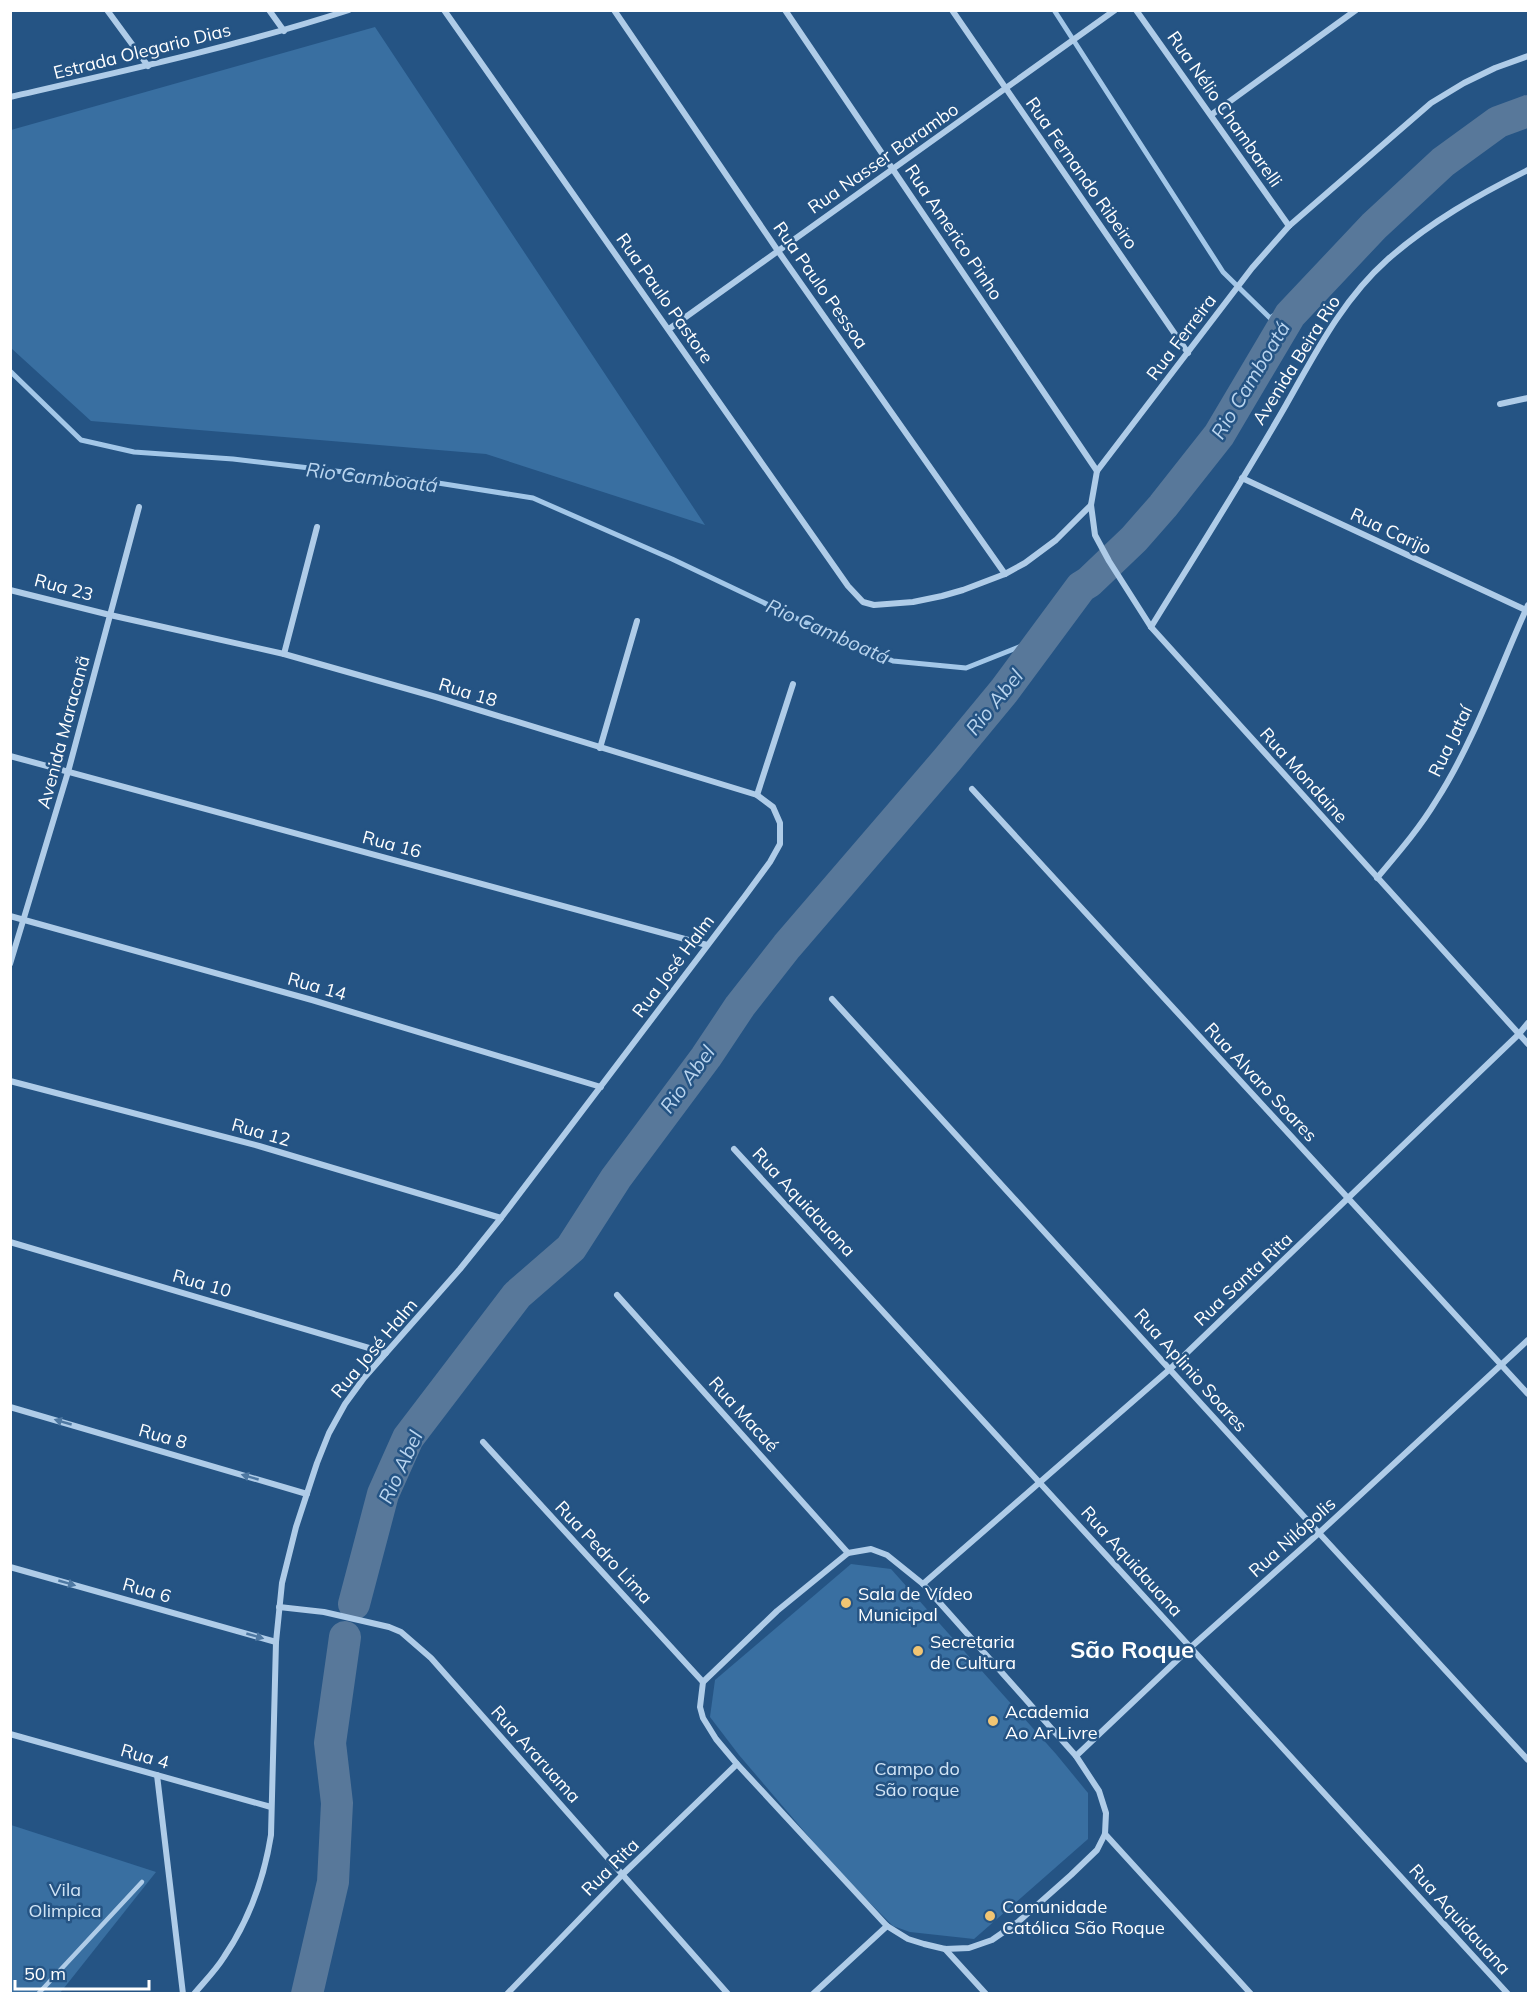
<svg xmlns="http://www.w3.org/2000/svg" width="1539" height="2004" font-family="Mulish,sans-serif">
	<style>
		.green { fill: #396fa1 }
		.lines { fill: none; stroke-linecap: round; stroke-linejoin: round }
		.stream { stroke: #a3c7e8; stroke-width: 5 }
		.river { stroke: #58789a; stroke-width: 32 }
		.service { stroke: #afcce8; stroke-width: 4.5 }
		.minor { stroke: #afcce8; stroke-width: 6 }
		.oneway { fill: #4e78a2 }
		.poi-dot { fill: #f1c573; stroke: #255484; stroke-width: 2 }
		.labels { text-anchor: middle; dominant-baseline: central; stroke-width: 5; stroke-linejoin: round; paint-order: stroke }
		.street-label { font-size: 18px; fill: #fff; stroke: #255484 }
		.poi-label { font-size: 18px; fill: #fff; stroke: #255484; text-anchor: start }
		.park-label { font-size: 18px; fill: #d2e5f6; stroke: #255484 }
		.water-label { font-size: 20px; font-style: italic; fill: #bad5ef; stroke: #255484 }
		.district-label { font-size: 24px; font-weight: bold; fill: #fff; stroke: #255484 }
	</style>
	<rect width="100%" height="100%" fill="#255484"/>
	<g class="green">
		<path d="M375,27L705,525L486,454L91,421L11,348V130Z"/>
		<path d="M851,1564L891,1569L1056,1754L1088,1793V1839L974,1939L910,1932L893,1926L838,1871L739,1755L710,1717L715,1680Z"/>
		<path d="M11,1825L156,1872L60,1993L11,1994Z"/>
	</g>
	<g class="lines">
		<g class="stream">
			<path d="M1054,10L1223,272L1270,318L1316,287"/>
			<path d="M10,371L81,440L134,452L233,459L438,483L533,498L672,559L819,629L893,661L966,668L1024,645L1081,587"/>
		</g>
		<g class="river">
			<path d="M354,1604L383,1494L408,1438L517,1295L571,1248L616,1178L706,1057L740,1006L787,946L947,760L1004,691L1081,587L1089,582L1134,539L1163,506L1219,435L1290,315L1374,226L1443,162L1498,122L1528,111"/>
			<path d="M307,1994L333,1882L337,1803L330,1743L345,1637"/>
		</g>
		<path class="service" d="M38,1994L142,1882"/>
		<g class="minor">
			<path d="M107,10L148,66"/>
			<path d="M269,10L284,31"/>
			<path d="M444,10L848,586L863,602L874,605L913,602L942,596L963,590L1005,574L1025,563L1056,540L1091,505L1097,471L1252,268L1289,226L1431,103L1464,83L1495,68L1528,56"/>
			<path d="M614,10L778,251L1005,574"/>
			<path d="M785,10L1097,471"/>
			<path d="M952,10L1188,353"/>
			<path d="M1136,10L1289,226"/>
			<path d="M10,97C124,71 238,46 349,10"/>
			<path d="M1211,115L1356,10"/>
			<path d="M669,329L1115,10"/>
			<path d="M1500,404L1528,398"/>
			<path d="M1242,478L1528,611"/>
			<path d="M1091,505L1095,535L1109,561L1151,627L1528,1044"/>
			<path d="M10,590L110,615L284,654L436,697L757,795L773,807L780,823V844L770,862L745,896L501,1218L460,1269L364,1378L345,1404L329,1433L317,1463L296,1527L282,1583L276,1642L271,1835C264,1879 249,1920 224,1957C216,1970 204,1982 194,1994"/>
			<path d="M1151,627C1196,554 1243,480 1286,405C1315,354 1342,300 1387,260C1430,222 1478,195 1528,170"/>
			<path d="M284,654L317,527"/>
			<path d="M600,748L637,621"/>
			<path d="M10,756L707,945"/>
			<path d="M972,789L1528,1394"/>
			<path d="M757,795L793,684"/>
			<path d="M1377,878C1398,853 1419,829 1436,801C1474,742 1499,669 1528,605"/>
			<path d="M10,916L312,1000L601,1087"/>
			<path d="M10,964L68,772L139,507"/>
			<path d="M832,999L1319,1533L1528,1760"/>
			<path d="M10,1081L259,1146L501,1218"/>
			<path d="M734,1149L1508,1994"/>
			<path d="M10,1242L386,1353"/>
			<path d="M617,1295L848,1553"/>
			<path d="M10,1407L307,1494"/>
			<path d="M483,1442L703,1682"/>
			<path d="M871,1549L887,1555L923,1584L1076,1756L1099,1791L1106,1813L1105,1834L1097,1850L1071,1875L1018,1922L992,1940L969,1948L945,1949L924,1944L908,1939L887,1926L737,1764L716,1739L703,1718L700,1707L703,1682L777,1611L848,1553Z"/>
			<path d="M10,1567L276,1642"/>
			<path d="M923,1584L1170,1369L1519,1034L1528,1023"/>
			<path d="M279,1607L324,1612L389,1627L401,1632L431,1658L728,1994"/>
			<path d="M10,1734L271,1807"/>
			<path d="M1076,1756L1191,1647L1319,1533L1528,1340"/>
			<path d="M157,1775L183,1994"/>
			<path d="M1105,1834L1251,1994"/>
			<path d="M945,1949L986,1994"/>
			<path d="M507,1994L623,1874L737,1764"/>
			<path d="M813,1994L887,1926"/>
		</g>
	</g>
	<defs><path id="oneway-solid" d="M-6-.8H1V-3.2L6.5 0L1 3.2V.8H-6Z" transform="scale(1.5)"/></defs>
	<g class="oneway">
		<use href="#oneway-solid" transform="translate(63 1422) rotate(-164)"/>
		<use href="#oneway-solid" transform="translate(250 1477) rotate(-164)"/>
		<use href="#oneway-solid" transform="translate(67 1583) rotate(16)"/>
		<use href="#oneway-solid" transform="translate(255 1636) rotate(16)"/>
	</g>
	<g class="poi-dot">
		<circle cx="846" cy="1603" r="6"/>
		<circle cx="918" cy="1651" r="6"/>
		<circle cx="993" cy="1721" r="6"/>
		<circle cx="990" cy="1916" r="6"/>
	</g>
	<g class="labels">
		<g class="street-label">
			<text transform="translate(142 51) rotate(-14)">Estrada Olegario Dias</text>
			<text transform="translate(1225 109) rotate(55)">Rua Nélio Chambarelli</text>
			<text transform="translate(883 158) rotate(-35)">Rua Nasser Barambo</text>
			<text transform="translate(1082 173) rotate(55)">Rua Fernando Ribeiro</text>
			<text transform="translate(954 232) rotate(56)">Rua Americo Pinho</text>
			<text transform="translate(821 285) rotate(55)">Rua Paulo Pessoa</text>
			<text transform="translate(665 298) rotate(55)">Rua Paulo Pastore</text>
			<text transform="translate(1181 337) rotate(-53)">Rua Ferreira</text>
			<text transform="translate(1296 360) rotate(-58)">Avenida Beira Rio</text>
			<text transform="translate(1391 531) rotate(25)">Rua Carijo</text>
			<text transform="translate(64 587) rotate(15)">Rua 23</text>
			<text transform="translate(468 692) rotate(17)">Rua 18</text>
			<text transform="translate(63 732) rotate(-75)">Avenida Maracanã</text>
			<text transform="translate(1450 741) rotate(-64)">Rua Jataí</text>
			<text transform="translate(1304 775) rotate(48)">Rua Mondaine</text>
			<text transform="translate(392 844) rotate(15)">Rua 16</text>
			<text transform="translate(673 966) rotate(-53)">Rua José Halm</text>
			<text transform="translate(317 986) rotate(16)">Rua 14</text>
			<text transform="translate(1261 1082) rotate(47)">Rua Alvaro Soares</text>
			<text transform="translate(261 1132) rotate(16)">Rua 12</text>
			<text transform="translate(804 1202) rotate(47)">Rua Aquidauana</text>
			<text transform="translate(1243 1279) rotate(-43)">Rua Santa Rita</text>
			<text transform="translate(202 1283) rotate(16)">Rua 10</text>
			<text transform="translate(374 1348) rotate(-50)">Rua José Halm</text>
			<text transform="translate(1191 1370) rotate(48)">Rua Aplinio Soares</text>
			<text transform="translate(744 1414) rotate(48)">Rua Macaé</text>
			<text transform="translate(163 1436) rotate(16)">Rua 8</text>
			<text transform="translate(1292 1537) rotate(-42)">Rua Nilópolis</text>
			<text transform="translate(604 1552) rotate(47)">Rua Pedro Lima</text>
			<text transform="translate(1132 1561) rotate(48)">Rua Aquidauana</text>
			<text transform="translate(147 1590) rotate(16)">Rua 6</text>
			<text transform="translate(536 1754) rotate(48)">Rua Araruama</text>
			<text transform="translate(145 1756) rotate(16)">Rua 4</text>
			<text transform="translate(610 1867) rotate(-45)">Rua Rita</text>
			<text transform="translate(1460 1919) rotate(48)">Rua Aquidauana</text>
		</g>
		<g class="poi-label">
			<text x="858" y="1593">Sala de Vídeo<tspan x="858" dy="21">Municipal</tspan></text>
			<text x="930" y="1641">Secretaria<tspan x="930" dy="21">de Cultura</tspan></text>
			<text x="1005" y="1711">Academia<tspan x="1005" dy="21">Ao Ar Livre</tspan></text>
			<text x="1002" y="1906">Comunidade<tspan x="1002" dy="21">Católica São Roque</tspan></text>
		</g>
		<g class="park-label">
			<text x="917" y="1768">Campo do<tspan x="917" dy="21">São roque</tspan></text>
			<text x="65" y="1889">Vila<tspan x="65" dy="21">Olimpica</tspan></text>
		</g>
		<g class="water-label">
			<text transform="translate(1250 380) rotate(-59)">Rio Camboatá</text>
			<text transform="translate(372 477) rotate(7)">Rio Camboatá</text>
			<text transform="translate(828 631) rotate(24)">Rio Camboatá</text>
			<text transform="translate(994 702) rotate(-51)">Rio Abel</text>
			<text transform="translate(687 1079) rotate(-54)">Rio Abel</text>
			<text transform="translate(400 1467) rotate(-65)">Rio Abel</text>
		</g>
		<g class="district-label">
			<text x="1132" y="1649">São Roque</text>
		</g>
	</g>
	<rect width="1539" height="2004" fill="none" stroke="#ffffff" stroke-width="24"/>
	<path d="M15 1980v9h134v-9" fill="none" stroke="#ffffff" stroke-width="3"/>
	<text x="24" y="1980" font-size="18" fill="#ffffff" stroke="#255484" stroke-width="4.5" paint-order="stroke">50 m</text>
</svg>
